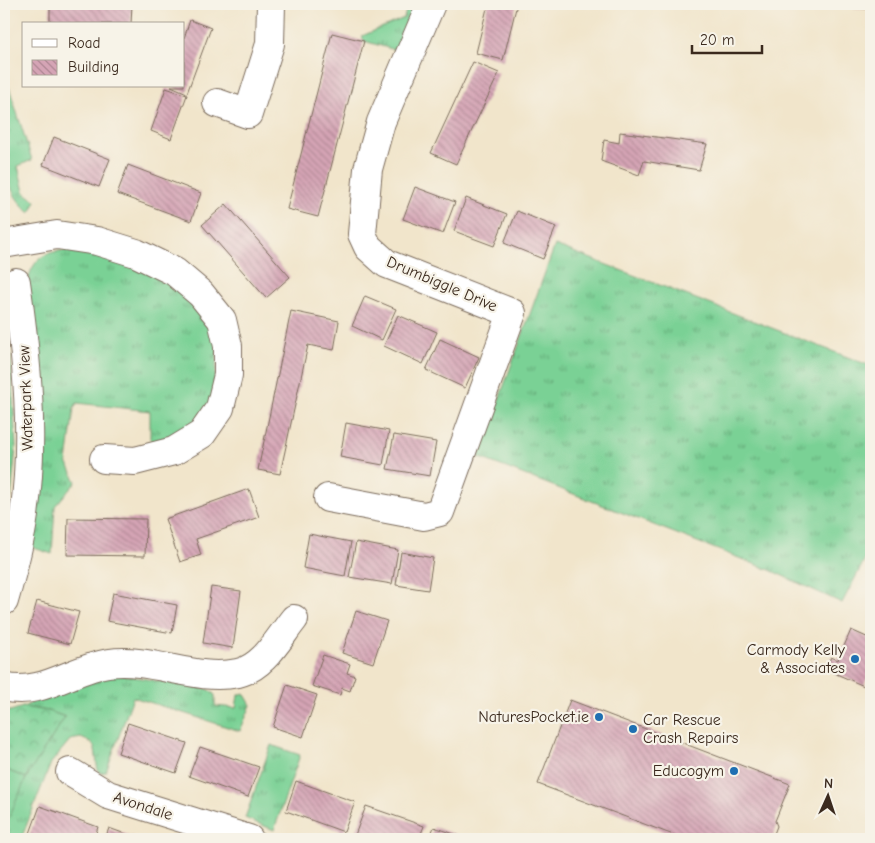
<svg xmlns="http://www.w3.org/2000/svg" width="875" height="843" font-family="'Comic Neue',sans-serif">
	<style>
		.grass { fill: url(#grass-tufts); stroke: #5a7e5a }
		.park { fill: url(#park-crowns); stroke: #5a7e5a }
		.pitch { fill: #7ad195; stroke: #5a7e5a }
		.building { fill: url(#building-back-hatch) }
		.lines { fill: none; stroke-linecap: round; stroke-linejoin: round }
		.street-casing { stroke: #7b6b5b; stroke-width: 30 }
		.street { stroke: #fff; stroke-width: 28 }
		.poi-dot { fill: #1f6fb2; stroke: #f7f3e8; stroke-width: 2 }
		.labels { text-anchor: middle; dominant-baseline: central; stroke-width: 4.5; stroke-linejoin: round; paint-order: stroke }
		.street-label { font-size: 16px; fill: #3b2a1e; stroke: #f7f3e8 }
		.poi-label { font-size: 16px; fill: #3b2a1e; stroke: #f7f3e8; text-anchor: end }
	</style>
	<defs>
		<pattern id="grass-tufts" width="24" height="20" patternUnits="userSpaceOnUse" patternTransform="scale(1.25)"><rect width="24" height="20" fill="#7ad195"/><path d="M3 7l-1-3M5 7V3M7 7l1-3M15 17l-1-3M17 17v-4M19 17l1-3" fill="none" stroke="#65aa79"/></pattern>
		<pattern id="park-crowns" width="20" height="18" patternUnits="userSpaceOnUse" patternTransform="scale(1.25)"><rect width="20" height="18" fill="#7ad195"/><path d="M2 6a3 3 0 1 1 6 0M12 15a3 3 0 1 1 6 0" fill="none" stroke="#65aa79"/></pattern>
		<pattern id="building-back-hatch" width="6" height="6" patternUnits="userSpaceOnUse" patternTransform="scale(1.25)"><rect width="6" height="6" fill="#d5a4b5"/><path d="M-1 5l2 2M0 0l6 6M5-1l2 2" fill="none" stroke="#ae8693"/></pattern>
	</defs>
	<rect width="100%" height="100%" fill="#f7f3e8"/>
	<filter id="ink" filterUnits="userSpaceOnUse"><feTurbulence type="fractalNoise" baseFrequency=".02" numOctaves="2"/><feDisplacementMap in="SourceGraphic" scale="10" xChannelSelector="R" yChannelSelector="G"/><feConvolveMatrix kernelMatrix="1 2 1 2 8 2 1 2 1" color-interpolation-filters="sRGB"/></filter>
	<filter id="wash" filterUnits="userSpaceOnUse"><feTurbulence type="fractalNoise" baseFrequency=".0096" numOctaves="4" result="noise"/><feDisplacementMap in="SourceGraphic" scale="20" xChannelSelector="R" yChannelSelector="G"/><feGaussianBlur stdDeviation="1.12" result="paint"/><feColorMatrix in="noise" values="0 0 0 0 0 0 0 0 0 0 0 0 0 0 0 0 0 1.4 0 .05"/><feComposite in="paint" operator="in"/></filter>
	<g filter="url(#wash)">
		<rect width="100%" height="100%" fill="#f1e5cb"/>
		<g class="grass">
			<path d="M4,4H6L7,81L32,160L18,166L24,192L36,201L30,213C14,199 9,186 4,165Z"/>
			<path d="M408,4H418L395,50L364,41L362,36L404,18Z"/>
			<path d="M555,245L871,366V548L842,603L770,570L478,457Z"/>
			<path d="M71,250L137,264L166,278L210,323L218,345L213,400L181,438L154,443L150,439V411L77,403L74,408L67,462L76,482L55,506L52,554L31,547C35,482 43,415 39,350C38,329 22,290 31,271C39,253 53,251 71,250Z"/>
			<path d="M4,308L8,313L16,446L11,498L4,496Z"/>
			<path d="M116,674L208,689L215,695V706L236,708L238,695L244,693L251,705L240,731L133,697L106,772L99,773C95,764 98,753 92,743L81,738L70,740L51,763L21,839H4C4,805 46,746 65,717L48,711L23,707L84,679Z"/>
			<path d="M271,745L300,755L274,830L245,818Z"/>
		</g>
		<path class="park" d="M23,707L48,711L65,717L26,778L4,769V713Z"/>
		<path class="pitch" d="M4,769L26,778L4,829Z"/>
		<g id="blocks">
			<g class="building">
				<path d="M50,4H132L131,24H50Z"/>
				<path d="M488,4H517L503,60L476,53Z"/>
				<path d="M795,4H869V9Z"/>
				<path d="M190,20L211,28L187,93L171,86H184V38Z"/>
				<path d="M332,33L364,41L318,217L287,209Z"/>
				<path d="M473,62L499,73L456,164L431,153Z"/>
				<path d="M166,88L187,95L171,139L151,131Z"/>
				<path d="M620,132L707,144L699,170L644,161L639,175L601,161L604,140L619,143Z"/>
				<path d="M54,137L110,159L99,187L43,165Z"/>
				<path d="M128,165L201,193L191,221L117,194Z"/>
				<path d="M415,187L455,202L443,234L403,219Z"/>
				<path d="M466,198L507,214L494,246L454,231Z"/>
				<path d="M226,204L290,277L266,298L202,225Z"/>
				<path d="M517,211L556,227L543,259L504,243Z"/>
				<path d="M365,296L396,309L382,340L352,326Z"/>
				<path d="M291,311L339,321L334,350L308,345L280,474L258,470Z"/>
				<path d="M398,315L437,332L423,364L384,346Z"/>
				<path d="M440,339L479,357L465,388L426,370Z"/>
				<path d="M346,423L389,431L383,465L340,457Z"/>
				<path d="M394,435L436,442L430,476L387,469Z"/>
				<path d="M249,489L259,517L196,539L201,555L180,562L165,519Z"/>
				<path d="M68,518L146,519L145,556L67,555Z"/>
				<path d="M309,534L351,542L345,576L303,568Z"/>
				<path d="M356,542L398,550L392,584L349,577Z"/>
				<path d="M401,552L433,558L428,590L396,585Z"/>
				<path d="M211,587L241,591L233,648L203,643Z"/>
				<path d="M113,593L177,605L172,633L107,621Z"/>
				<path d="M37,601L79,612L70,644L28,633Z"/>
				<path d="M356,611L387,621L373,663L342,653Z"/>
				<path d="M851,630L871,639V669L864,686L825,669L831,657L838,660Z"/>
				<path d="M323,655L350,664L347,673L355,676L350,691L342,688L340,695L312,686Z"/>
				<path d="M287,685L317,695L303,737L273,727Z"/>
				<path d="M570,700L790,784L775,821L777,826L772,839H684L538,784Z"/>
				<path d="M128,723L187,743L176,773L118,753Z"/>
				<path d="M200,747L259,767L248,797L189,776Z"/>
				<path d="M296,781L355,802L344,832L286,811Z"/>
				<path d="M40,806L98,827L94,839H38L29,836Z"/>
				<path d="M366,806L424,826L419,839H366L355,835Z"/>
				<path d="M434,827L463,837L469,839H429Z"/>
				<path d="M109,828L139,839H105Z"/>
			</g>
		</g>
	</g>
	<g filter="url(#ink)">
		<use href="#blocks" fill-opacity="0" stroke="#7b6b5b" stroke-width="1"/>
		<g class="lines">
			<g class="street-casing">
				<g id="street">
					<path d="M217,103L248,114L270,44L271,4"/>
					<path d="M9,243L57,235L97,241L136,253L175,272L201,294L222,320L228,346V375L220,408L202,434L174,451L135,461L104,459"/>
					<path d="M328,498L424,516L440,512L512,313L387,264L368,247L362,234L368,169L381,122L431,4"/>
					<path d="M4,601C12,573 20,544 24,515C35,438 27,359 16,282"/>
					<path d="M4,687C41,697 73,668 109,663C152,657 195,682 238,673C264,667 278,639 294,619"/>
					<path d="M70,772L108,795L249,839"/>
				</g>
			</g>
			<use href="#street" class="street"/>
		</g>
	</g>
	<g class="poi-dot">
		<circle cx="855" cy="659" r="5"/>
		<circle cx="599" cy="717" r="5"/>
		<circle cx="633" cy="729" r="5"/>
		<circle cx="734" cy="771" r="5"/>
	</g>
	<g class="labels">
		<g class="street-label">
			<text transform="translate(442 284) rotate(23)">Drumbiggle Drive</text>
			<text transform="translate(26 398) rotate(-92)">Waterpark View</text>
			<text transform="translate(143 806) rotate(18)">Avondale</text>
		</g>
		<g class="poi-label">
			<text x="845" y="650">Carmody Kelly<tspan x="845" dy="18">&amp; Associates</tspan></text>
			<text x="589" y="717">NaturesPocket.ie</text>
			<text x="643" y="720" text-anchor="start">Car Rescue<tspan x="643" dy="18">Crash Repairs</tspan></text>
			<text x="724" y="771">Educogym</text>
		</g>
	</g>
	<rect width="875" height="843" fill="none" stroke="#f7f3e8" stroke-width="20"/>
	<rect x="22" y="22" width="162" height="65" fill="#f7f3e8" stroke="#aca397"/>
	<rect x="32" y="39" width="25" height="8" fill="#ffffff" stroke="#aca397"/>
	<text x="68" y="48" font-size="15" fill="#3b2a1e">Road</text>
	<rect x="32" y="60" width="25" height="15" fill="url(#building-back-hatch)" stroke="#aca397"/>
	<text x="68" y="72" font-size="15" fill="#3b2a1e">Building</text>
	<g transform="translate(828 796) rotate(3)" stroke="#f7f3e8" stroke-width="4" paint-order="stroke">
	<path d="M0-4L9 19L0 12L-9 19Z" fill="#3b2a1e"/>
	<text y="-8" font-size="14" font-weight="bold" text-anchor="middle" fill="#3b2a1e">N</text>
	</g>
	<path d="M692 45v8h70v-8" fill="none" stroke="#3b2a1e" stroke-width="2.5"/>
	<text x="700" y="45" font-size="15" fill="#3b2a1e" stroke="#f7f3e8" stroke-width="4" paint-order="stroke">20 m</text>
</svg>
